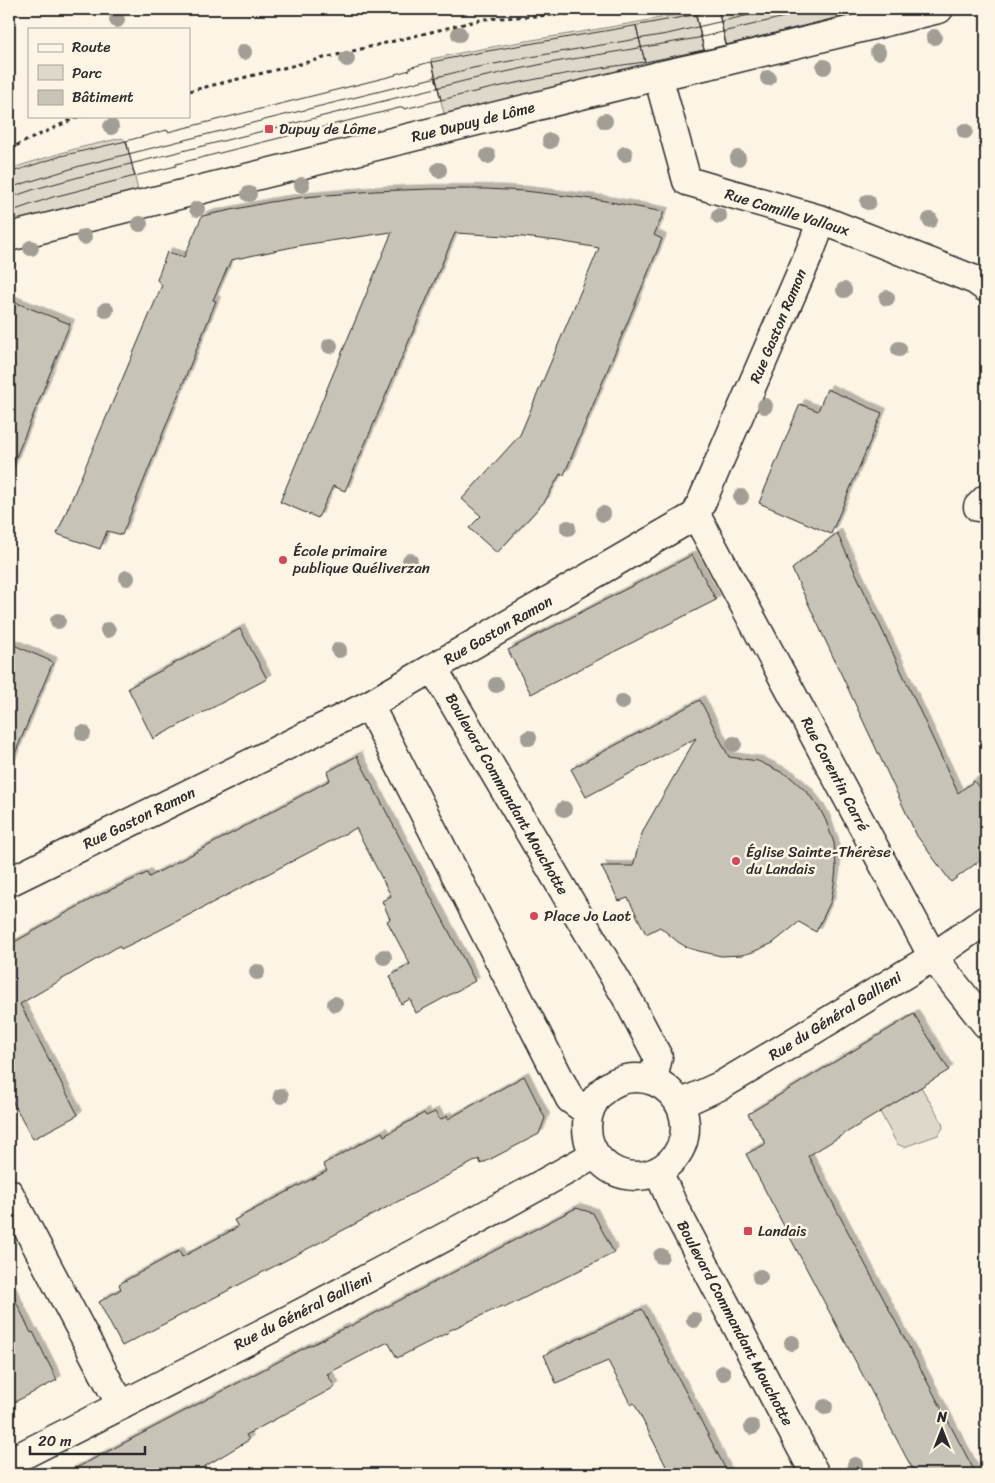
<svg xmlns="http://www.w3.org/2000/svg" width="995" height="1483" font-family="Sriracha,sans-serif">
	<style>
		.green { fill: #ded8ca; stroke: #84827a }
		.building { fill: #c8c3b7; stroke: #2b2b2b; filter: url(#shadow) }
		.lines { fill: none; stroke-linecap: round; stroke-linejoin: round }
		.street-casing { stroke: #2b2b2b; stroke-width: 31 }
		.secondary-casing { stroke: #2b2b2b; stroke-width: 31 }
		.path { stroke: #2b2b2b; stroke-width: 3; stroke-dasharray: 4 4; stroke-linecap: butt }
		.street { stroke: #fcf5e5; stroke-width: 28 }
		.secondary { stroke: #fcf5e5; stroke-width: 28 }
		.tram { stroke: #2b2b2b; stroke-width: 1 }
		.tree { fill: #a29e95 }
		.poi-dot { fill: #d1495b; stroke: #fcf5e5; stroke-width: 2 }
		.labels { text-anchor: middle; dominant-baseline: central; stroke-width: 5; stroke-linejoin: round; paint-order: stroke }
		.street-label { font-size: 15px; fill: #2b2b2b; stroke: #fcf5e5 }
		.poi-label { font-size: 15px; fill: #2b2b2b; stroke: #fcf5e5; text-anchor: start }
	</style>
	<defs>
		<filter id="shadow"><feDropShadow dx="4.5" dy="-4.5" stdDeviation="0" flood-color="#0004"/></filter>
	</defs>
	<rect width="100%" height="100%" fill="#fcf5e5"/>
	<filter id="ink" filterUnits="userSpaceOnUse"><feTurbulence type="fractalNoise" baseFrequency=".02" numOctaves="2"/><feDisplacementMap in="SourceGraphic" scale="10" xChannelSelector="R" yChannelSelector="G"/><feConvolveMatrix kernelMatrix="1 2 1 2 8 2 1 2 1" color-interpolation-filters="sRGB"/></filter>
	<g filter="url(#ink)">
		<g class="green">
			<path d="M718,9H895L728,50Z"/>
			<path d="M694,11L706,56L445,118L431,59C518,40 607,30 694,11Z"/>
			<path d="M122,138L126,141L139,194L9,227V169L78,148Z"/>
			<path d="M921,1087L942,1122L943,1128L938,1135L904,1147L897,1144L880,1112Z"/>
		</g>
		<g class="building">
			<path d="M430,189H486L525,191L600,200L664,212L654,235L662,239L564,475L560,474L545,501L497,553L469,528L481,516L462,499L520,435L599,248L558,241L523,237L455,233L345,491L333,486L318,518L280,502L392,232L302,245L231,260L213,300L216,301L122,535L107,531L100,549L57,534L162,285L157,280L167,252L184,257L202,216L270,202L305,197L374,191Z"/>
			<path d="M9,300L70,324L10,472H9Z"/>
			<path d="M827,389L882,413L831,534L759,503L800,404L818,411Z"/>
			<path d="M837,533L958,793L974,781L986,797V856L951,882L917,836L792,569Z"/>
			<path d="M692,555L716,600L531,694L508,650Z"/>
			<path d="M240,629L267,679L153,739L128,688Z"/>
			<path d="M9,643L53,662L9,768Z"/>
			<path d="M700,700L729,757L758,761L789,776L807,792L821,811L826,821L834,843L836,866L835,878L831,901L816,932L799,922L773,943L753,952L742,955L721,956L699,951L688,948L678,942L660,927L646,934L628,898L619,901L601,866H633L641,836L645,827L696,738L586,797L571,769Z"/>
			<path d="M357,756L475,981L416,1013L410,999L401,1004L390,976L410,964L387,921L390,919L382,901L391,896L356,828L160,930L121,949L119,946L20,1004L78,1115L33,1139L9,1095V945L95,897L147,873L149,877L236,831L330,780L327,772Z"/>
			<path d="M914,1014L949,1070L808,1156L976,1474H915L746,1154L766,1144L748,1114Z"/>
			<path d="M524,1076L545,1118L539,1134L481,1164L479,1159L122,1346L99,1302L121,1289L119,1284L179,1251L182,1257L238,1227L234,1220L327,1171L323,1164L382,1132L384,1136L424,1113L426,1116L435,1112L440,1120L447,1116L448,1119Z"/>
			<path d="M576,1208L593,1213L614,1253L504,1308L502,1306L448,1331L449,1332L397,1358L388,1342L327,1374L335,1387L246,1435L249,1440L192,1474H65L312,1344V1345L344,1328L345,1329Z"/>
			<path d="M9,1287L31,1333L33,1332L57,1380L9,1405Z"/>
			<path d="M642,1309L702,1423L728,1474H670L634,1403L631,1405L608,1361L556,1383L544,1355Z"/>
		</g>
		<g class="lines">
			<g class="street-casing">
				<g id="street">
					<path d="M658,76L687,181L822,220L975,280L986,288"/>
					<path d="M978,507L986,499"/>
					<path d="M696,515L933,957L986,1024"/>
					<path d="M433,668L628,1000L658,1057L653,1080"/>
					<path d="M369,705L570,1099L588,1112"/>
					<path d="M9,882L369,705L696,515L809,254L822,220"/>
					<path d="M9,1193L111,1387L122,1405"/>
				</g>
			</g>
			<g class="secondary-casing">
				<g id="secondary">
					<path d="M9,237L658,76L721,62L939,9"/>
					<circle cx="636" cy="1127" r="49"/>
					<path d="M680,1104L722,1085L794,1042L933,957L986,920"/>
					<path d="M658,1171L673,1205L815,1474"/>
					<path d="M9,1462C206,1363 402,1263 594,1155"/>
				</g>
			</g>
			<g class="path">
				<path d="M189,91L484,19L653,9"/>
				<path d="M9,149L73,119L83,116"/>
			</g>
			<use href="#street" class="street"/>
			<use href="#secondary" class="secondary"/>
			<g class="tram">
				<path d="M718,9L726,45L704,50L696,15Z"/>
				<path d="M720,9H718L726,45L872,9"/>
				<path d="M696,15L704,50L645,62L636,26Z"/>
				<path d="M636,26L645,62C576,71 508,83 441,100L432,62L482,52Z"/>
				<path d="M432,62L441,100L404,109L403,107L176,164V166L135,176L126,141L167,130L168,132L396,75L395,74L410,70V68Z"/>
				<path d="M9,173L61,156L126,141L128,148"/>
				<path d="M9,188L80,166L473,68L542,55L667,34L775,9"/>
				<path d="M9,198L35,189L90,174L468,80L543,64L698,38L817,9"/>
				<path d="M9,212L53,197L135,176L133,170"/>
			</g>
		</g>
		<g class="tree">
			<circle cx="117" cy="20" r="8"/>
			<circle cx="459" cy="34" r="8"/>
			<circle cx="934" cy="37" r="8"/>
			<circle cx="244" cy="52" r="8"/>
			<circle cx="878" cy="52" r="8"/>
			<circle cx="347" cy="59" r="8"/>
			<circle cx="824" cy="67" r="8"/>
			<circle cx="768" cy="78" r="8"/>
			<circle cx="605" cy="121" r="8"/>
			<circle cx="111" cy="127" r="8"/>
			<circle cx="965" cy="131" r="8"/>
			<circle cx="550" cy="141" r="8"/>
			<circle cx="625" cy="154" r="8"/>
			<circle cx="488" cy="156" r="8"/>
			<circle cx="738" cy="158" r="8"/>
			<circle cx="439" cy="170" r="8"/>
			<circle cx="302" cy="185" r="8"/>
			<circle cx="249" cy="194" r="8"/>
			<circle cx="868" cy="202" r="8"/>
			<circle cx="197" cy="209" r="8"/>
			<circle cx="719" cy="216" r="8"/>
			<circle cx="930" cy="220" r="8"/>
			<circle cx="140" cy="224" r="8"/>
			<circle cx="84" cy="237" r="8"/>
			<circle cx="31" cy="248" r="8"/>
			<circle cx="844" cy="290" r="8"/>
			<circle cx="887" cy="298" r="8"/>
			<circle cx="106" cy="310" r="8"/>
			<circle cx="330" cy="346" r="8"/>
			<circle cx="899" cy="349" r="8"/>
			<circle cx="765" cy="406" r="8"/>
			<circle cx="741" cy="497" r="8"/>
			<circle cx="603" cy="514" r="8"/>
			<circle cx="568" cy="528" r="8"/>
			<circle cx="410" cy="561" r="8"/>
			<circle cx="127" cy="578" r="8"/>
			<circle cx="58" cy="621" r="8"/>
			<circle cx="108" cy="630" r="8"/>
			<circle cx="339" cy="650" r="8"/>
			<circle cx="496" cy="685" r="8"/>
			<circle cx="622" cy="702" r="8"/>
			<circle cx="83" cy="733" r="8"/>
			<circle cx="529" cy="738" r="8"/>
			<circle cx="734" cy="744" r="8"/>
			<circle cx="564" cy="809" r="8"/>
			<circle cx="384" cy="957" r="8"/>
			<circle cx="257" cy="972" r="8"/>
			<circle cx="335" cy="1004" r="8"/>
			<circle cx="281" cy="1096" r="8"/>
			<circle cx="661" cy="1256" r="8"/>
			<circle cx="760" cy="1277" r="8"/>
			<circle cx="694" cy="1320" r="8"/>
			<circle cx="792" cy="1343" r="8"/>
			<circle cx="723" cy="1373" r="8"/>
			<circle cx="825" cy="1407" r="8"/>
			<circle cx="752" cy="1427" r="8"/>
			<circle cx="855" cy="1465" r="8"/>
		</g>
	</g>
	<g class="poi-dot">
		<rect x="264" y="124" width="10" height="10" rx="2.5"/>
		<circle cx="283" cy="560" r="5"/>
		<circle cx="736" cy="861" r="5"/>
		<circle cx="534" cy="916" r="5"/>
		<rect x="743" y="1226" width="10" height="10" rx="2.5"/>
	</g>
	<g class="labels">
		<g class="street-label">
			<text transform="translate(473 122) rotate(-14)">Rue Dupuy de Lôme</text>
			<text transform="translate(787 212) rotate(17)">Rue Camille Vallaux</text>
			<text transform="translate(778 326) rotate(-67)">Rue Gaston Ramon</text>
			<text transform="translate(498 630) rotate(-30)">Rue Gaston Ramon</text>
			<text transform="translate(835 774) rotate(62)">Rue Corentin Carré</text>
			<text transform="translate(507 794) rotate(60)">Boulevard Commandant Mouchotte</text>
			<text transform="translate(139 818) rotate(-26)">Rue Gaston Ramon</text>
			<text transform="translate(835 1016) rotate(-32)">Rue du Général Gallieni</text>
			<text transform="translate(303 1311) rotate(-27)">Rue du Général Gallieni</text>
			<text transform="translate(735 1323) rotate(62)">Boulevard Commandant Mouchotte</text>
		</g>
		<g class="poi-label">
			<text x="279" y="129">Dupuy de Lôme</text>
			<text x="293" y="551">École primaire<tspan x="293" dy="17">publique Quéliverzan</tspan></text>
			<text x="746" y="852">Église Sainte-Thérèse<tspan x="746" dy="17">du Landais</tspan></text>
			<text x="544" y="916">Place Jo Laot</text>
			<text x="758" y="1231">Landais</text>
		</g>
	</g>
	<rect width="995" height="1483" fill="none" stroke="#fcf5e5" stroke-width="30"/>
	<rect x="15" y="15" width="965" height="1453" fill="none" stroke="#2b2b2b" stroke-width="2" filter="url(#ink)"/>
	<rect x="28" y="28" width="162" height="90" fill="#fcf5e5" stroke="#a8a49b"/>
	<rect x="38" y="44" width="25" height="8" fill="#fcf5e5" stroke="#a8a49b"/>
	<text x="72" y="52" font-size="15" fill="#2b2b2b">Route</text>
	<rect x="38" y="65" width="25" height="15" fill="#ded8ca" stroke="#a8a49b"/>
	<text x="72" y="78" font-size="15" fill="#2b2b2b">Parc</text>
	<rect x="38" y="90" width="25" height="15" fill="#c8c3b7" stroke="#a8a49b"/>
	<text x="72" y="102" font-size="15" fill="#2b2b2b">Bâtiment</text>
	<g transform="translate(942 1430)" stroke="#fcf5e5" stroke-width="4" paint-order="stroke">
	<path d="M0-4L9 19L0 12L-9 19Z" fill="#2b2b2b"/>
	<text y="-8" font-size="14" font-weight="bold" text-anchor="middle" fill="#2b2b2b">N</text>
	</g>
	<path d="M30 1446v8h115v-8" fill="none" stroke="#2b2b2b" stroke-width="2.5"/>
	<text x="38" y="1446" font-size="15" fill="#2b2b2b" stroke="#fcf5e5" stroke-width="4" paint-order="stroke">20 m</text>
</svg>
